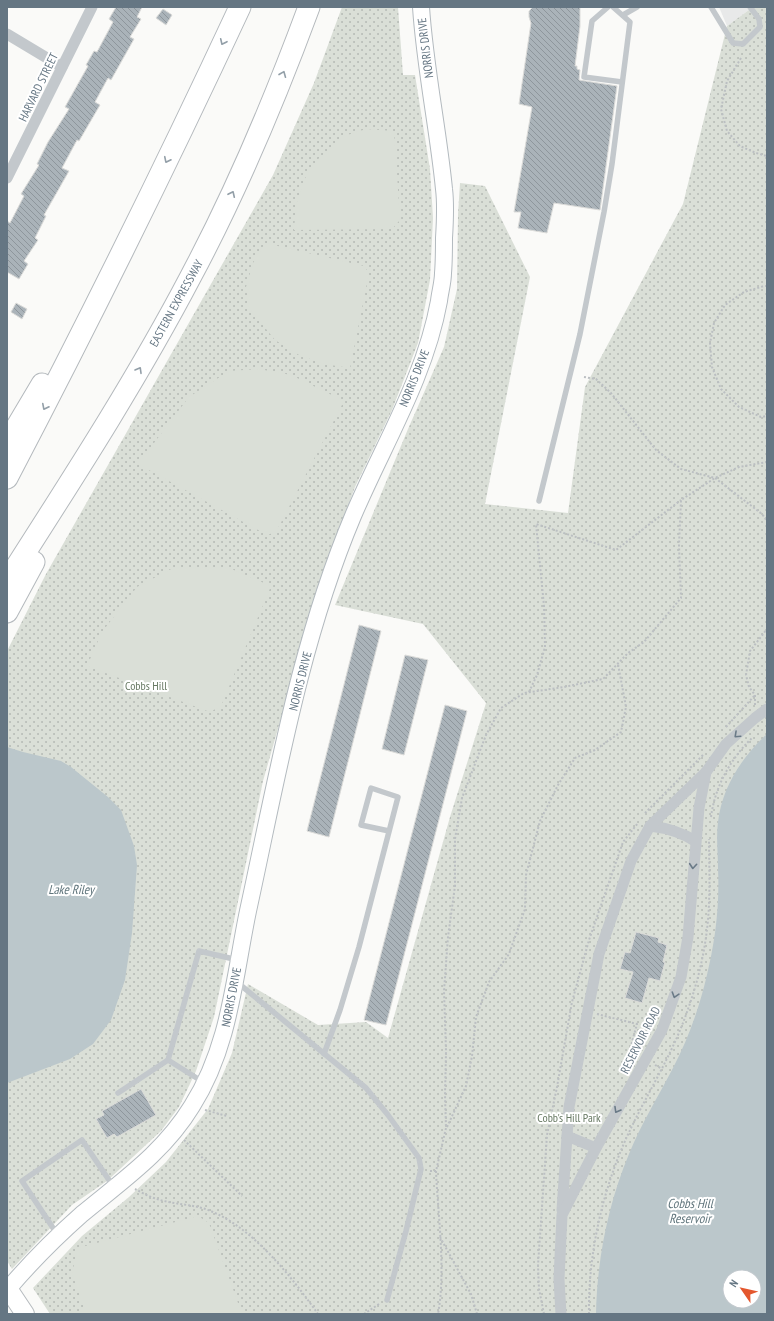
<svg xmlns="http://www.w3.org/2000/svg" width="774" height="1321" font-family="'PT Sans Narrow',sans-serif">
	<style>
		.built { fill: #e8e9e9 }
		.park { fill: url(#park-dots); fill-rule: evenodd }
		.pitch { fill: #dadfd7 }
		.water { fill: #bbc7cb; fill-rule: evenodd }
		.building { fill: url(#building-back-hatch); stroke: #dcdcda }
		.lines { fill: none; stroke-linecap: round; stroke-linejoin: round }
		.secondary-casing { stroke: #b3babf; stroke-width: 18 }
		.primary-casing { stroke: #b5babe; stroke-width: 20 }
		.highway-casing { stroke: #b4b9bd; stroke-width: 23 }
		.path { stroke: #bbbfc2; stroke-width: 2; stroke-dasharray: 2 2; stroke-linecap: butt }
		.lane { stroke: #c3c8cc; stroke-width: 5.5 }
		.street { stroke: #c3c8cc; stroke-width: 11 }
		.secondary { stroke: #fff; stroke-width: 16 }
		.primary { stroke: #fff; stroke-width: 18 }
		.highway { stroke: #fff; stroke-width: 21 }
		.oneway { stroke: #939fa8 }
		.oneway2 { stroke: #6a7a87 }
		.labels { text-anchor: middle; dominant-baseline: central; stroke-width: 4; stroke-linejoin: round; paint-order: stroke }
		.street-label { font-size: 12px; fill: #657683; stroke: #fff }
		.park-label { font-size: 12px; fill: #687a64; stroke: #fff }
		.water-label { font-size: 13px; font-style: italic; fill: #60757c; stroke: #fff }
	</style>
	<defs>
		<pattern id="park-dots" width="8" height="8" patternUnits="userSpaceOnUse"><rect width="8" height="8" fill="#dadfd7"/><path d="M2 2h.1M6 6h.1" fill="none" stroke="#b4b9b4" stroke-width="1.8" stroke-linecap="round"/></pattern>
		<pattern id="building-back-hatch" width="6" height="6" patternUnits="userSpaceOnUse"><rect width="6" height="6" fill="#aab3b9"/><path d="M-1 5l2 2M0 0l6 6M5-1l2 2" fill="none" stroke="#8e969c"/></pattern>
	</defs>
	<rect width="100%" height="100%" fill="#fafaf8"/>
	<path class="built" d="M719,7H753L727,26Z"/>
	<g class="park">
		<path d="M342,7H398L403,75H415L430,169L433,218L430,280L418,343L392,410L355,487L320,582L263,781L214,1017L196,1071L179,1107L161,1131L107,1181L72,1205L12,1269L7,1261V651L46,574L273,175L314,83Z"/>
		<path d="M753,7H767V1314H50L33,1288L82,1236L129,1197L166,1162L208,1109L232,1053L248,984L318,1025L366,1022L388,1038L450,817L486,703L423,624L335,605L408,429L444,347L457,289L458,214L460,183L485,186L530,277L485,504L568,513L585,387L683,204L727,26ZM730,1277H754V1301H730Z"/>
	</g>
	<g class="pitch">
		<path d="M366,129L394,131L400,220L392,229L294,230L296,205L304,180L317,160L344,136Z"/>
		<path d="M265,243L364,266L369,273L350,368L324,364L299,355L275,340L249,308L246,287L253,263Z"/>
		<path d="M259,369L291,375L344,401L276,532L267,535L138,464L189,397L229,371Z"/>
		<path d="M227,567L271,586L221,706L210,712L87,666L102,632L137,587L173,568Z"/>
		<path d="M198,1216L209,1223L242,1314H86L72,1273L78,1248Z"/>
	</g>
	<g class="water">
		<path d="M767,734V1314H596C597,1260 608,1204 629,1154C641,1124 658,1097 673,1068C695,1026 708,980 715,933C718,911 719,890 718,868C718,852 716,837 718,822C722,787 742,757 767,734ZM730,1277H754V1301H730Z"/>
		<path d="M7,747L23,752L61,761L71,767L108,797L121,810L134,846L137,865L132,933L125,980L111,1020L93,1044L70,1059L7,1083Z"/>
	</g>
	<g class="building">
		<path d="M116,7H142L137,17L141,19L130,37L134,39L111,80L108,78L95,102L100,105L79,141L77,140L62,168L69,171L44,215L46,216L35,238L38,240L24,261L28,264L19,279L7,272V221L10,223L24,196L21,194L39,165L37,164L48,142L69,109L65,107L88,66L86,65L94,51L97,52L113,22L109,19Z"/>
		<path d="M533,7H580V26L575,66H577V69L580,70L579,80L617,86L600,210L554,203L547,233L518,228L521,212H514L532,107L519,104L531,23L529,17V11Z"/>
		<path d="M163,9L172,15L166,25L156,18Z"/>
		<path d="M16,303L27,309L22,319L11,312Z"/>
		<path d="M359,625L381,631L329,837L307,831Z"/>
		<path d="M405,655L428,660L404,755L382,749Z"/>
		<path d="M445,705L467,711L386,1025L364,1020Z"/>
		<path d="M636,932L659,938L658,942L667,945L663,962H665L660,981L649,978L642,1003L625,998L633,972L620,969L625,952L630,953Z"/>
		<path d="M141,1089L156,1115L117,1137L114,1134L107,1138L96,1119L104,1115L102,1111Z"/>
	</g>
	<g class="lines">
		<g class="secondary-casing">
			<path id="secondary" d="M8,1289C31,1262 56,1237 82,1214C123,1180 164,1152 192,1106C230,1046 234,978 248,911C277,778 300,642 353,516C383,445 425,378 439,301C440,292 443,282 443,273C444,262 444,250 444,238C445,222 446,205 444,189C438,128 425,68 421,7"/>
		</g>
		<g class="primary-casing">
			<path id="primary" d="M7,1287L25,1314"/>
		</g>
		<g class="highway-casing">
			<g id="highway">
				<path d="M7,443L42,384"/>
				<path d="M7,478C88,323 166,166 240,7"/>
				<path d="M7,581C71,481 136,381 191,276C237,190 275,99 309,7"/>
				<path d="M7,612L34,562"/>
			</g>
		</g>
		<g class="path">
			<path d="M741,58L727,81L721,109L727,131L740,146L756,153L767,156"/>
			<path d="M767,286H764L744,292L725,305L714,323L710,343L712,367L721,389L739,407L761,417L767,416"/>
			<path d="M584,377L596,379L611,393L656,450L681,469L715,478L762,514L767,521"/>
			<path d="M529,692L537,675L545,647L544,606L536,524L616,550L681,500"/>
			<path d="M755,705V695L749,687L746,675L750,651L767,629"/>
			<path d="M726,727L755,695"/>
			<path d="M645,813L703,755"/>
			<path d="M711,817C715,786 731,758 753,737"/>
			<path d="M597,1014L637,1024L629,1053L636,1056"/>
			<path d="M655,1065L662,1069"/>
			<path d="M205,1110L227,1116"/>
			<path d="M447,1127L466,1086L472,1056L476,1017L489,982L509,954L525,909L526,875L540,821L558,785L575,758L595,750L621,732L626,707L618,664"/>
			<path d="M184,1140L242,1196"/>
			<path d="M430,1171H436L446,1128L445,1095L446,1051L444,991L448,937L455,886V839L462,798L486,735L501,708L524,693L564,687L603,679L628,653L644,642L681,598L679,545L681,500L715,478L739,467L767,462"/>
			<path d="M436,1171C438,1216 446,1271 438,1314"/>
			<path d="M135,1189C141,1192 149,1197 157,1199C172,1204 187,1204 202,1208C249,1222 291,1276 318,1314"/>
			<path d="M440,1237L471,1294L477,1314"/>
			<path d="M364,1314L379,1304"/>
			<path d="M544,1314L539,1289L538,1265L547,1135L557,1087L572,1002L589,940L623,842L638,823"/>
			<path d="M589,1314C588,1251 604,1183 632,1126C651,1087 674,1051 688,1009C700,976 708,938 709,903C710,881 709,860 709,839"/>
		</g>
		<g class="lane">
			<path d="M608,7L592,21L584,77L622,82"/>
			<path d="M711,7L733,43L743,44L760,27L759,19L750,7"/>
			<path d="M623,15L637,7"/>
			<path d="M539,501L580,334L604,212L612,164L630,22L613,7"/>
			<path d="M238,983L366,1088L388,1115L419,1158L421,1169L406,1231L387,1300"/>
			<path d="M324,1054L340,1010L359,947L398,797L371,788L361,825L389,831"/>
			<path d="M203,1082L168,1060L199,951L238,960"/>
			<path d="M118,1093L168,1060"/>
			<path d="M57,1234L22,1181L82,1140L113,1186"/>
		</g>
		<g class="street">
			<path d="M7,34L62,67"/>
			<path d="M7,178L92,7"/>
			<path d="M650,826C667,828 681,832 695,841"/>
			<path d="M567,1136L596,1148"/>
			<path d="M562,1210L569,1107L599,954L631,861L650,826L706,772"/>
			<path d="M561,1314L559,1279L562,1215L596,1148L662,1030L681,977L688,937L699,808L706,772L726,744L755,718L767,709"/>
		</g>
		<use href="#secondary" class="secondary"/>
		<use href="#primary" class="primary"/>
		<use href="#highway" class="highway"/>
	</g>
	<defs><path id="oneway-chevron" d="M-2-3.5L2.5 0L-2 3.5" fill="none" stroke-width="1.6" stroke-linecap="round" stroke-linejoin="round"/></defs>
	<g class="oneway">
		<use href="#oneway-chevron" transform="translate(223 42) rotate(115)"/>
		<use href="#oneway-chevron" transform="translate(283 74) rotate(-68)"/>
		<use href="#oneway-chevron" transform="translate(167 160) rotate(116)"/>
		<use href="#oneway-chevron" transform="translate(232 194) rotate(-65)"/>
		<use href="#oneway-chevron" transform="translate(139 370) rotate(-60)"/>
		<use href="#oneway-chevron" transform="translate(45 407) rotate(117)"/>
	</g>
	<g class="oneway2">
		<use href="#oneway-chevron" transform="translate(737 735) rotate(137)"/>
		<use href="#oneway-chevron" transform="translate(693 866) rotate(95)"/>
		<use href="#oneway-chevron" transform="translate(675 995) rotate(107)"/>
		<use href="#oneway-chevron" transform="translate(617 1110) rotate(120)"/>
	</g>
	<g class="labels">
		<g class="street-label">
			<text transform="translate(425 48) rotate(-97)">NORRIS DRIVE</text>
			<text transform="translate(38 87) rotate(-64)">HARVARD STREET</text>
			<text transform="translate(176 303) rotate(-61)">EASTERN EXPRESSWAY</text>
			<text transform="translate(414 378) rotate(-68)">NORRIS DRIVE</text>
			<text transform="translate(300 681) rotate(-76)">NORRIS DRIVE</text>
			<text transform="translate(231 997) rotate(-79)">NORRIS DRIVE</text>
			<text transform="translate(640 1040) rotate(-63)">RESERVOIR ROAD</text>
		</g>
		<g class="park-label">
			<text x="146" y="685">Cobbs Hill</text>
			<text x="569" y="1117">Cobb's Hill Park</text>
		</g>
		<g class="water-label">
			<text x="71" y="889">Lake Riley</text>
			<text x="690" y="1203">Cobbs Hill<tspan x="690" dy="15">Reservoir</tspan></text>
		</g>
	</g>
	<rect width="774" height="1321" fill="none" stroke="#657683" stroke-width="16"/>
	<g transform="translate(742 1289) rotate(304)"><circle r="19" fill="#ffffff" stroke="#c1c8cd"/>
	<path d="M0-3L7 15L0 10L-7 15Z" fill="#e4572e"/>
	<text y="-6" font-size="11" font-weight="bold" text-anchor="middle" fill="#657683">N</text>
	</g>
</svg>
